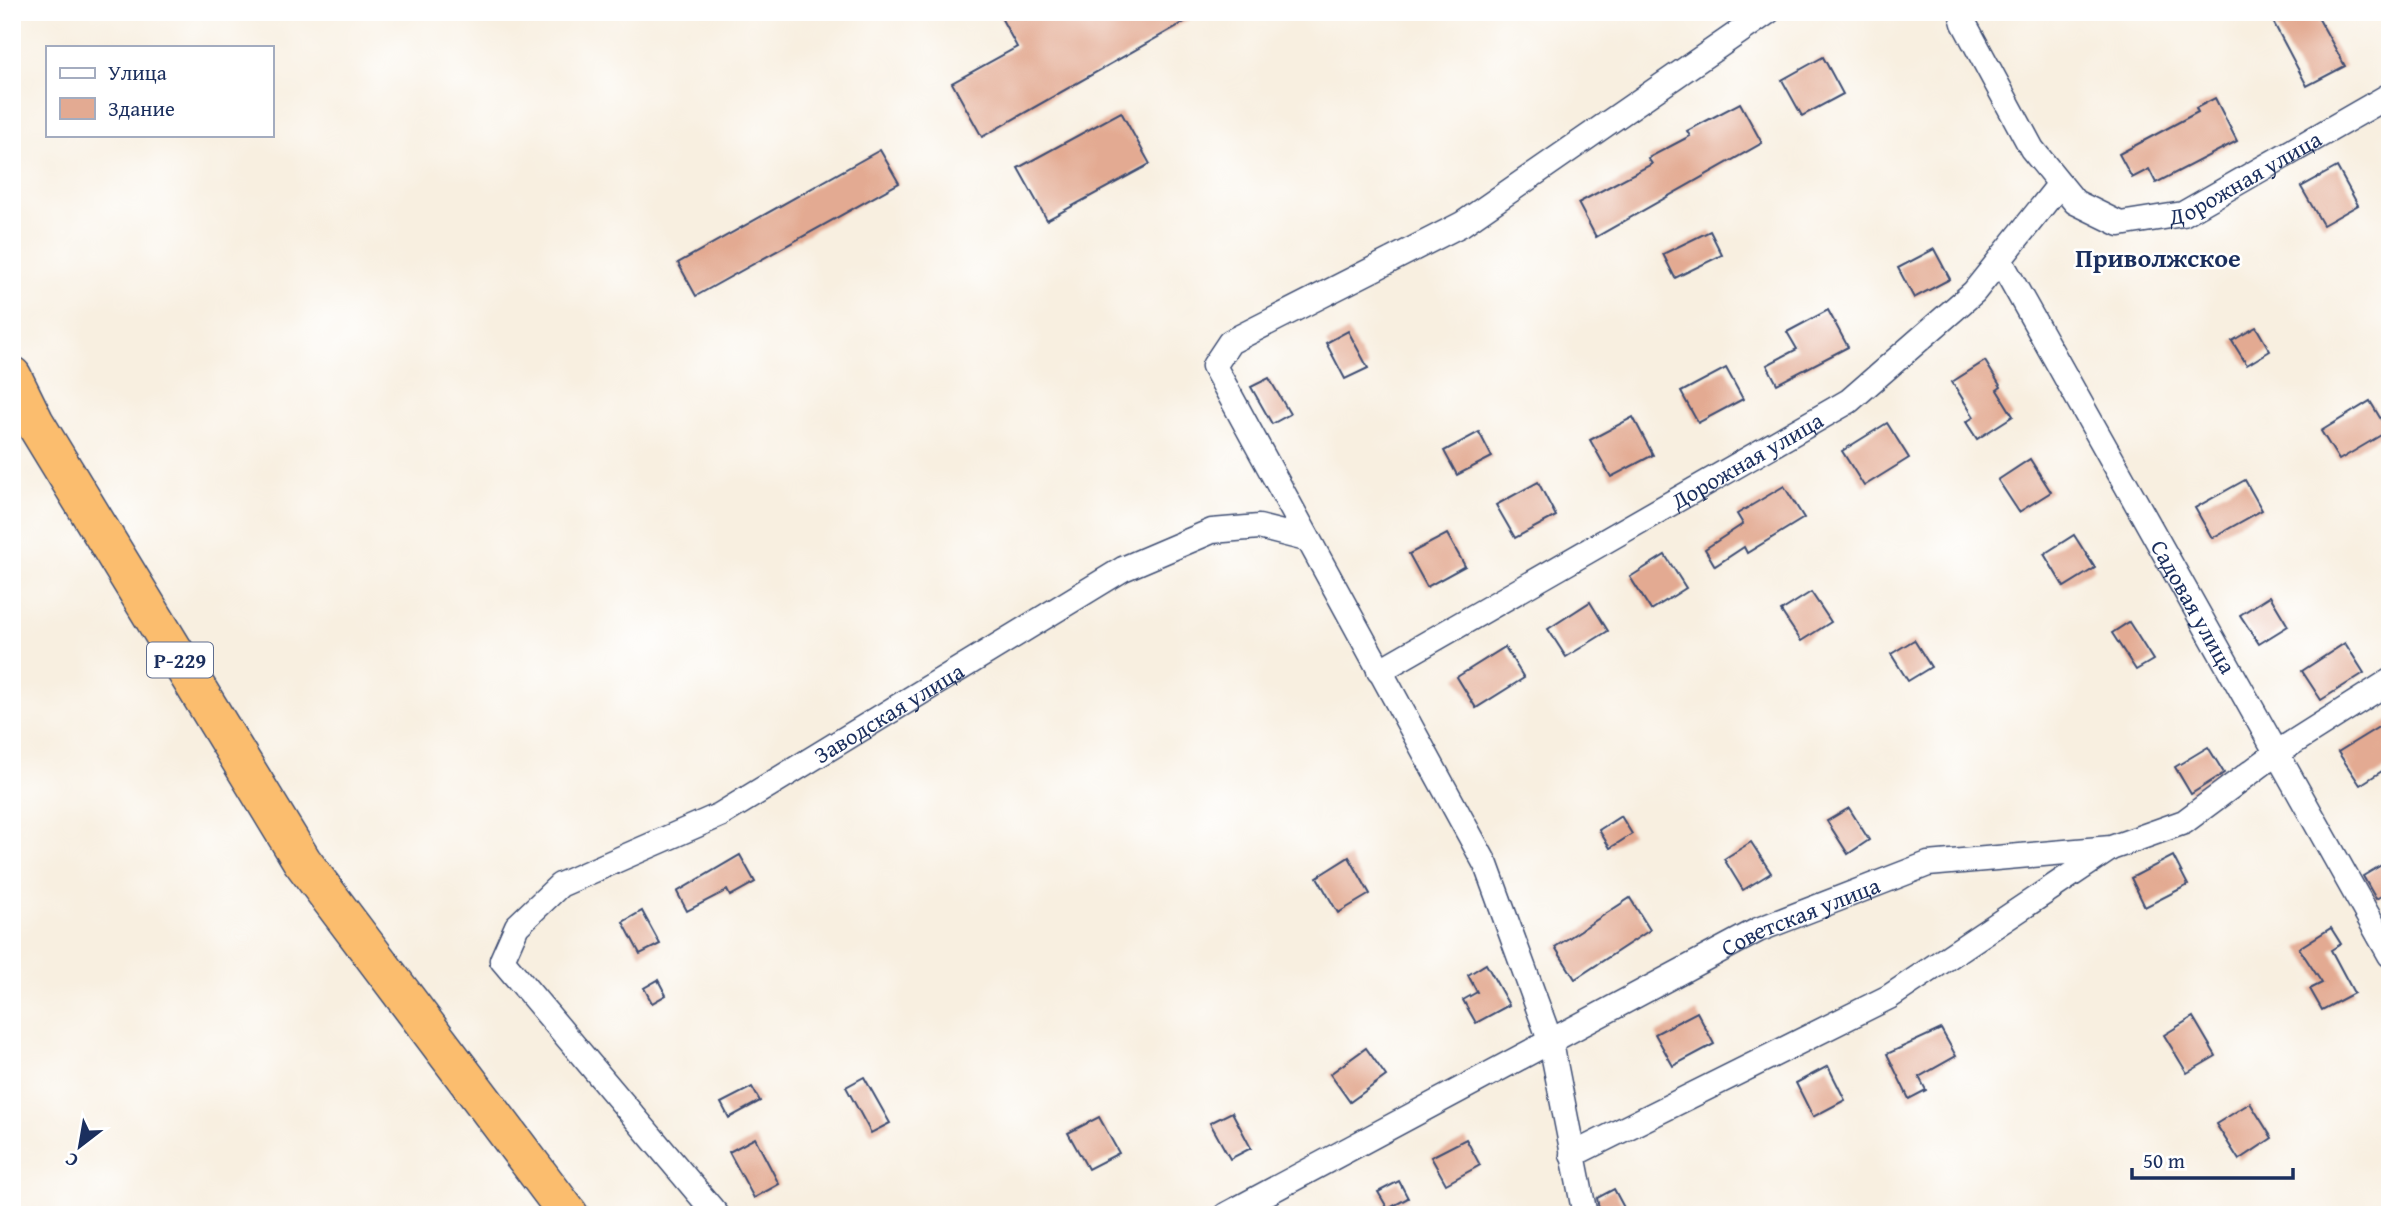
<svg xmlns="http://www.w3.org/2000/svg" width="2402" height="1227" font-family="'Gentium Book Plus',serif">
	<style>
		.building { fill: #e3aa92 }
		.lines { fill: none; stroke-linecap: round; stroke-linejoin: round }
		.street-casing { stroke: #3c4c72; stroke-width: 27 }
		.highway-casing { stroke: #3c4c72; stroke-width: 41 }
		.street { stroke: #fff; stroke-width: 24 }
		.highway { stroke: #fbbd6e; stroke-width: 38 }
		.labels { text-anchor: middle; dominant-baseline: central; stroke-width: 5; stroke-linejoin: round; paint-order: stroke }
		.shield { fill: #fff; stroke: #5f6d8e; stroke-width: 2 }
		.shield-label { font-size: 21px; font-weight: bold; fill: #1b2f5e }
		.street-label { font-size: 23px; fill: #1b2f5e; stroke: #fff }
		.quarter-label { font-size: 26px; font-weight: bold; fill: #1b2f5e; stroke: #fff }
	</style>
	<rect width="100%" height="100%" fill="#fff"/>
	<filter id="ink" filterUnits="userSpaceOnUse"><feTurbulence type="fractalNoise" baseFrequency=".0143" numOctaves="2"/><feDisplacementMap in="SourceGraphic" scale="14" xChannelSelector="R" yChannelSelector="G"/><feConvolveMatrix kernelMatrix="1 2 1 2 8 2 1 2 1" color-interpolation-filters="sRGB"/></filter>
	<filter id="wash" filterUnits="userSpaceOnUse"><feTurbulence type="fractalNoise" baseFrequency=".00686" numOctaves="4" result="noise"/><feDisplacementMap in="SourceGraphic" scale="28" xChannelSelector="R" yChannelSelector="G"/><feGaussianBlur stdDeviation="1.57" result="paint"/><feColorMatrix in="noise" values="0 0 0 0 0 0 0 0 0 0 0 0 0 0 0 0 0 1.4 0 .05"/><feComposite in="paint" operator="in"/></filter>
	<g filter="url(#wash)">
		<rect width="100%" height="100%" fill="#f8efe0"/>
		<g id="blocks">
			<g class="building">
				<path d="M998,12H1202L982,137L952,83L1017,47Z"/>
				<path d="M2268,12H2315L2345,66L2307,86Z"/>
				<path d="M1823,57L1843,94L1802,116L1782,80Z"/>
				<path d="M2215,98L2237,141L2156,183L2149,169L2132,178L2119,154L2198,112L2196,108Z"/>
				<path d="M1740,103L1762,143L1596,237L1578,203L1652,164L1648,158L1690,136L1687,131Z"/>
				<path d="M1121,112L1150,164L1047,220L1018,168Z"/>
				<path d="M880,150L899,183L696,296L678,263Z"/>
				<path d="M2337,167L2358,205L2323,225L2301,187Z"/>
				<path d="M1710,231L1722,255L1675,278L1663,254Z"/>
				<path d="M1934,249L1950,279L1914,298L1898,268Z"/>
				<path d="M1828,310L1848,347L1777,384L1767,365L1797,349L1787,332Z"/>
				<path d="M2256,327L2270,351L2247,365L2232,341Z"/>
				<path d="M1348,331L1368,368L1345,379L1326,343Z"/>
				<path d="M1985,361L2001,387L1997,390L2013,416L1977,439L1966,422L1974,417L1952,382Z"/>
				<path d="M1726,368L1743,399L1698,423L1681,392Z"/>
				<path d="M1269,378L1290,414L1272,424L1251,387Z"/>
				<path d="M2370,401L2388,431L2339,460L2321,431Z"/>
				<path d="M1633,417L1653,455L1611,477L1590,440Z"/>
				<path d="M1887,423L1909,458L1864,486L1842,451Z"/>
				<path d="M1479,432L1492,457L1457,475L1444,451Z"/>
				<path d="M2030,459L2051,492L2019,512L1998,480Z"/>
				<path d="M2245,480L2262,510L2212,538L2195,508Z"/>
				<path d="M1538,482L1556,516L1515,538L1496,505Z"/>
				<path d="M1784,486L1804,518L1747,553L1744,547L1715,566L1705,549L1743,524L1737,514Z"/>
				<path d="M1447,534L1465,566L1427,587L1409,554Z"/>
				<path d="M2074,535L2095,568L2064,587L2044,554Z"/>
				<path d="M1665,555L1686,588L1651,610L1630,577Z"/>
				<path d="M1811,592L1831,622L1801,641L1781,611Z"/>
				<path d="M2270,596L2288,626L2259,644L2240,615Z"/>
				<path d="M1590,602L1608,631L1566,657L1548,629Z"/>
				<path d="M2129,622L2153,660L2136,670L2112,633Z"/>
				<path d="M1914,640L1931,667L1908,681L1891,654Z"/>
				<path d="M2345,643L2364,673L2321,700L2302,671Z"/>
				<path d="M1505,647L1524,678L1476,708L1457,677Z"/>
				<path d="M2390,720V766L2360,785L2338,752Z"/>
				<path d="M2208,747L2224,773L2191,794L2175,767Z"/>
				<path d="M1849,808L1869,840L1848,854L1827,821Z"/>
				<path d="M1621,816L1632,834L1610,848L1599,830Z"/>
				<path d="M1751,842L1771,873L1743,890L1724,859Z"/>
				<path d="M740,855L755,882L730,896L727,890L687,911L677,892Z"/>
				<path d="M2173,856L2188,885L2145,907L2131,878Z"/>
				<path d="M1349,857L1370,894L1338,913L1317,877Z"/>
				<path d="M2390,860V891L2376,899L2363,876Z"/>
				<path d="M1630,898L1650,930L1575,979L1555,947Z"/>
				<path d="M642,911L660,944L640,954L623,922Z"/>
				<path d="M2331,928L2341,944L2331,950L2354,993L2322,1010L2310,989L2322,983L2299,948Z"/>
				<path d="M1486,964L1509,1005L1476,1023L1463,1000L1477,992L1468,975Z"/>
				<path d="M658,980L666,995L652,1003L644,988Z"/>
				<path d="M1697,1012L1714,1044L1673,1066L1655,1034Z"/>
				<path d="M2193,1017L2216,1056L2187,1073L2164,1035Z"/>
				<path d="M1941,1029L1956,1056L1919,1077L1926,1090L1909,1099L1887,1054Z"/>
				<path d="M1366,1048L1386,1076L1350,1102L1330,1074Z"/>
				<path d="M1828,1066L1845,1100L1813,1117L1796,1083Z"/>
				<path d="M864,1077L890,1123L871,1133L846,1087Z"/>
				<path d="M752,1087L760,1101L729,1118L721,1103Z"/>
				<path d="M2250,1103L2272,1138L2239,1160L2216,1124Z"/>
				<path d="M1232,1112L1251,1148L1230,1159L1210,1123Z"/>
				<path d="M1099,1117L1119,1153L1088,1169L1068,1133Z"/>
				<path d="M755,1138L779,1184L754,1198L729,1152Z"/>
				<path d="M1466,1139L1480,1165L1446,1184L1431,1157Z"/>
				<path d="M1399,1181L1408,1198L1388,1209L1378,1192Z"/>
				<path d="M1614,1189L1628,1215H1602L1599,1209L1597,1198Z"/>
			</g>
		</g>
	</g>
	<g filter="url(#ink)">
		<use href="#blocks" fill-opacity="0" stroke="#3c4c72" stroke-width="2"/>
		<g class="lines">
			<g class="street-casing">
				<g id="street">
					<path id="s1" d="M1961,12L1964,23L2032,149L2075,202L2120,224L2183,214L2390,95"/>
					<path id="s2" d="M2000,260L2390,955"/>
					<path id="s3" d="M1379,671L1849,401L1974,292L2060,184"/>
					<path d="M1572,1155L1889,997L2108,850"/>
					<path id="s4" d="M717,1215L502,960L517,926L560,885L720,815L1123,569L1212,531L1259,527L1306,539"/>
					<path id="s5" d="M1226,1215L1758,930L1928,864L2111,848L2184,822L2278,752L2390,681"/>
					<path d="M1585,1215L1551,1043L1486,865L1214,366L1230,342L1462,224L1768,12"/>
				</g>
			</g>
			<g class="highway-casing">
				<path id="highway" d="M12,376L35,423L302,861L569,1215"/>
			</g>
			<use href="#street" class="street"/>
			<use href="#highway" class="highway"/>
		</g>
	</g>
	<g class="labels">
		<rect class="shield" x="147" y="642.5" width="66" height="35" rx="5"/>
		<g class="shield-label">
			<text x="180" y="660">Р-229</text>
		</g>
		<g class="street-label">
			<text stroke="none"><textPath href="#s1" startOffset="408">Дорожная улица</textPath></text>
			<text stroke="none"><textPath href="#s3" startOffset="424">Дорожная улица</textPath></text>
			<text stroke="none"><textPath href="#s2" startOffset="397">Садовая улица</textPath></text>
			<text stroke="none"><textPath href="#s4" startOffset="802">Заводская улица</textPath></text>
			<text stroke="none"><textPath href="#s5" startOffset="648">Советская улица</textPath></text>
		</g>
		<g class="quarter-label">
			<text x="2158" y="257">Приволжское</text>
		</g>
	</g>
	<rect width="2402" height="1227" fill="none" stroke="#fff" stroke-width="42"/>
	<rect x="46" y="46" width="228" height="91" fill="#ffffff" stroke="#a4acbf" stroke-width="2"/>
	<rect x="60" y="68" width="35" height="10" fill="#ffffff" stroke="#a4acbf" stroke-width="2"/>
	<text x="108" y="80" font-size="21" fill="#1b2f5e">Улица</text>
	<rect x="60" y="98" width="35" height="21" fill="#e3aa92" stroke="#a4acbf" stroke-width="2"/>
	<text x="108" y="116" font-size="21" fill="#1b2f5e">Здание</text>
	<g transform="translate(80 1146) rotate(211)" stroke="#ffffff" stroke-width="5" paint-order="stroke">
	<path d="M0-5L12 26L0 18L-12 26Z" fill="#1b2f5e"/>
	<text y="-10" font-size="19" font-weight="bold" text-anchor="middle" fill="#1b2f5e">С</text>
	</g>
	<path d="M2132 1168v10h161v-10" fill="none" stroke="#1b2f5e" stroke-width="3.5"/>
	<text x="2143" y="1168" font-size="21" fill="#1b2f5e" stroke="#ffffff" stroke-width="5" paint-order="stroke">50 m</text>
</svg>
